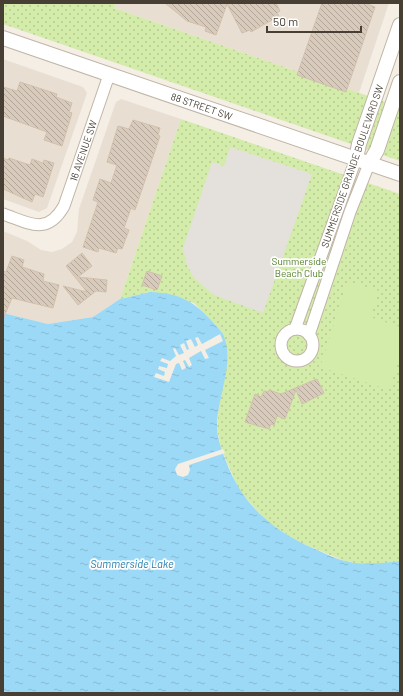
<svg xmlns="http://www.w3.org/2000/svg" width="403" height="696" font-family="Barlow,sans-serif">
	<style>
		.residential { fill: #e8dfd2 }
		.park { fill: url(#park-dots) }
		.pitch { fill: #d4ecaa }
		.parking { fill: #e4e1dd }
		.water { fill: url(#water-ripples) }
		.pier { fill: #f4eee5 }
		.building { fill: url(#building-back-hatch); stroke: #d2c0ac }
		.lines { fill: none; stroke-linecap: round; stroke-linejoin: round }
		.minor-casing { stroke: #c0b5a6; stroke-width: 13 }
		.tertiary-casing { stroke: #c0b5a6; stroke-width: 16 }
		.minor { stroke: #fff; stroke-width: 11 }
		.tertiary { stroke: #fff; stroke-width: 14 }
		.labels { text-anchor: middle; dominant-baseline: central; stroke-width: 3.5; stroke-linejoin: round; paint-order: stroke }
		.street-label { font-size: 10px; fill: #473e34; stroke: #fff }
		.park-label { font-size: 10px; fill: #4d7d22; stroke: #fff }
		.water-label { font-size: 11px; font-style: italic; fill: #227dab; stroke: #fff }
	</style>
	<defs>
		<pattern id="park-dots" width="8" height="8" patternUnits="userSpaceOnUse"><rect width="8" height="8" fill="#d4ecaa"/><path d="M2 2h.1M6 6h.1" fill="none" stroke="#b7cb93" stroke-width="1.8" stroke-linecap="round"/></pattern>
		<pattern id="water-ripples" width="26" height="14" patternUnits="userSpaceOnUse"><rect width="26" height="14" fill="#9bd9f6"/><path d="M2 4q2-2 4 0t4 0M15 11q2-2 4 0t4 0" fill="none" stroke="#87bbd4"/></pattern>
		<pattern id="building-back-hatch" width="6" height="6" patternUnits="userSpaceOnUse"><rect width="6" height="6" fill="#d9cbbc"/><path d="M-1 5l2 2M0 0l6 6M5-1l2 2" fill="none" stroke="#b2a69a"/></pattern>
	</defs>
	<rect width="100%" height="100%" fill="#f4eee5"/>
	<g class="residential">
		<path d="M116,3H389L359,93L114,8Z"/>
		<path d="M3,59L83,87L87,93L47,208L39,212L3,199Z"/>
		<path d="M121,99L181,119L120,299L93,317L48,324L3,313V231L27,241L41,250L52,252L62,249L72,242L77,232L79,209L116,102Z"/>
	</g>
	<g class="park">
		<path d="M3,3H116L114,8L400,107V161L3,24Z"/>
		<path d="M181,119L400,194V561L372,565L347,562L297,541L266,521L239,490L221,448L217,429L219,405L227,361L222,332L194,303L150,292L120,299Z"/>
	</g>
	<path class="pitch" d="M348,281L379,291L370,317L400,327V356L389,390L320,367Z"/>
	<path class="parking" d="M230,147L312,174L263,313L214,295L194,278L187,265L183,248L212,162L224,166Z"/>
	<path class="water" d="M150,292C178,293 192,300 211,320C214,324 220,329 223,334C236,363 216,398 217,429C218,440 222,451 226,461C242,505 273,531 315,549C326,554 338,560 349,562C367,565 382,563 400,561V693H3V313L48,324L93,317L120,299Z"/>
	<g class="pier">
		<path d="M220,334L223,341L205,350L209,358L205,359L201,351L189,358L192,365L189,367L185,360L183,361L186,368L182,370L179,363L176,364L169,382L154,377L156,373L164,376L165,372L158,369L159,366L167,368L168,364L160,361L162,358L170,361L176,356L173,349L175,348L179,355L184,353L180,345L184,343L187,350L189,349L186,341L191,339L195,347L198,345L195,338L198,337L202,344Z"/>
		<path d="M223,449L225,453L189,465L190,470L188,475L183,477L177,475L175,469L178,464Z"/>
	</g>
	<g class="building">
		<path d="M165,3H276L280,11L277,13L279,16L251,32L250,30L242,33L227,4L216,35L205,31L206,27L187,21Z"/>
		<path d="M322,3H365L375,7L346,92L297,75Z"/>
		<path d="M20,82L57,94L56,97L72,103L69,112L72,113L62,146L44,140L47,132L3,116V87L17,91Z"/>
		<path d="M133,120L160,128L158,135L160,136L135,210L131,208L124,228L129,230L122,249L118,248L116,253L99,248L98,252L83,247L98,202L93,200L100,179L111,183L117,165L107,162L118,126L129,129Z"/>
		<path d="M3,158L8,160L9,158L30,165L32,159L43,163L44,160L54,163L43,197L35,194L32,202L3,189Z"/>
		<path d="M82,253L92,266L78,277L107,280L106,292L96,291L78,305L63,286L87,292L66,266Z"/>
		<path d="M12,256L24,260L22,267L44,274L43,281L59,285L53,308L12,298L3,319V271L6,272Z"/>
		<path d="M147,271L162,276L157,290L142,285Z"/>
		<path d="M317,379L324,393L302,404L296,390L285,419L277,416L274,425L271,424L269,429L245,422L255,394L261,397L264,391L268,392L269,390L281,394Z"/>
	</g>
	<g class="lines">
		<g class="minor-casing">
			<g id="minor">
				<path id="s1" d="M3,214C29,223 47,236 64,206L109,75"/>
				<path d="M295,329L356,159"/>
				<circle cx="297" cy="345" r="16"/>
				<path d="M309,335L350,212L369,164"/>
			</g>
		</g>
		<g class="tertiary-casing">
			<g id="tertiary">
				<path id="s2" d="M3,38L400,174"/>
				<path d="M356,159L359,144L400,25"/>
				<path d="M369,164L377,150L400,82"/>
			</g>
		</g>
		<use href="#minor" class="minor"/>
		<use href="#tertiary" class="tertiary"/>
	</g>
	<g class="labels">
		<g class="street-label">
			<text stroke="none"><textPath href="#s2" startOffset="210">88 STREET SW</textPath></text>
			<text stroke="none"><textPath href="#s1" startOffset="129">16 AVENUE SW</textPath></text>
			<text transform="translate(352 166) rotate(-71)">SUMMERSIDE GRANDE BOULEVARD SW</text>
		</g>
		<g class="park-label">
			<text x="299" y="261">Summerside<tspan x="299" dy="12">Beach Club</tspan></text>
		</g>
		<g class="water-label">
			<text x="132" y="563">Summerside Lake</text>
		</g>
	</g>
	<rect width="403" height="696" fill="none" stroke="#473e34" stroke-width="8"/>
	<path d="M267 26v6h94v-6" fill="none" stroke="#473e34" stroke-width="2"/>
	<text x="273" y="26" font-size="12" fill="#473e34" stroke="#ffffff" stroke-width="3" paint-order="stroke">50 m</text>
</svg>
